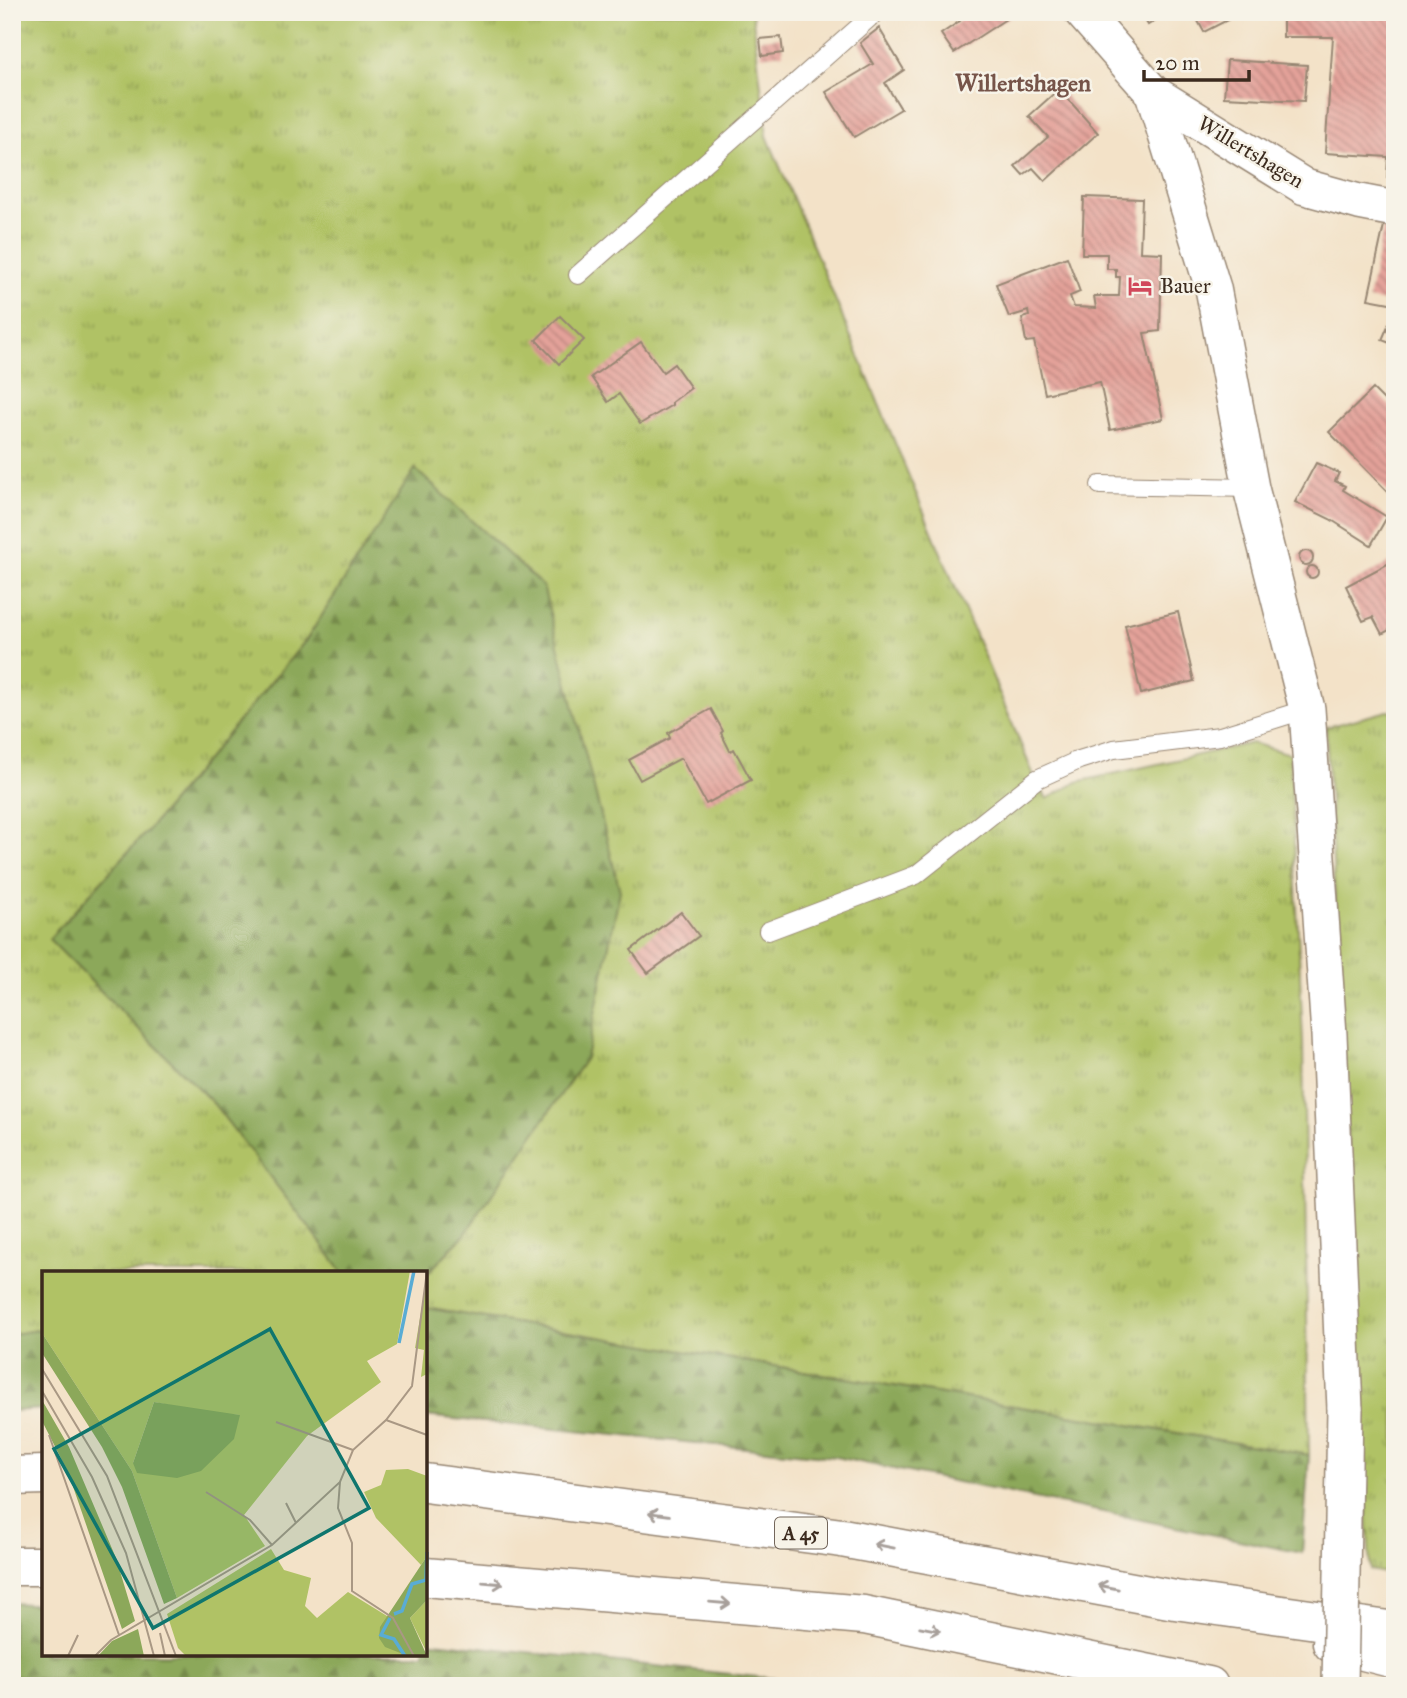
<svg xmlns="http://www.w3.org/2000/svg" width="1407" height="1698" font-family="'IM FELL Great Primer',serif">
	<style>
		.grass { fill: url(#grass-tufts); stroke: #767642; stroke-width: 2 }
		.forest { fill: url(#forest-firs); stroke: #64693c; stroke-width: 2 }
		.building { fill: url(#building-back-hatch) }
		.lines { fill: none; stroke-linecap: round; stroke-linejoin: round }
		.lane-casing { stroke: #978673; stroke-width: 20 }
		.street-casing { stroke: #978673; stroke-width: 38 }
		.highway-casing { stroke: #978673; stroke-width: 41 }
		.lane { stroke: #fff; stroke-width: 18 }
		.street { stroke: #fff; stroke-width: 35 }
		.highway { stroke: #fff; stroke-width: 38 }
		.street-bridge-casing { stroke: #978673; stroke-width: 38; stroke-linecap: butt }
		.street-bridge { stroke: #fff; stroke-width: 35 }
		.oneway { stroke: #a79f9a }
		.labels { text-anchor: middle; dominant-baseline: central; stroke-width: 5; stroke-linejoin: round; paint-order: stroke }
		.shield { fill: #f7f3e8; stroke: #73665b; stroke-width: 2 }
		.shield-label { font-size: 19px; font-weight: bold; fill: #3b2a1e }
		.street-label { font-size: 21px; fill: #3b2a1e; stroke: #f7f3e8 }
		.poi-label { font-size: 21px; fill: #3b2a1e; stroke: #f7f3e8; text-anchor: start }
		.quarter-label { font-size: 24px; font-weight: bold; fill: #765449; stroke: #f7f3e8 }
		.inset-river { fill: none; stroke: #59acd4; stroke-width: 3.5 }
		.inset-road { fill: none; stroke: #a99884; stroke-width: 2 }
		.view { fill: #0f766e; fill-opacity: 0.15; stroke: #0f766e; stroke-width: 3.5 }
		.inset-edge { fill: none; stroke: #3b2a1e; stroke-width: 3.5 }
	</style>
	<defs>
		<pattern id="grass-tufts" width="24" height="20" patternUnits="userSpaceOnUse" patternTransform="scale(1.75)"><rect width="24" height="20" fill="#b0c265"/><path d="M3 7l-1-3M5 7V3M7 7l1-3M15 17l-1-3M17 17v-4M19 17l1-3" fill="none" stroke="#909e53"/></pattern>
		<pattern id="forest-firs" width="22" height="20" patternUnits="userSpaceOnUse" patternTransform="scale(1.75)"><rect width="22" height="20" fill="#8ca85a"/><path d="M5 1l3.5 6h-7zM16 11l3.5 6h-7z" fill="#74894a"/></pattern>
		<pattern id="building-back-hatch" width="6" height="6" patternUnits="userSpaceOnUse" patternTransform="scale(1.75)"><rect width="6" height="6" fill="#e4a29a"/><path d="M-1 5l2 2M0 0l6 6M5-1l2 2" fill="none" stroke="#ba847d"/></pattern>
	</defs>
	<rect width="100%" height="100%" fill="#f7f3e8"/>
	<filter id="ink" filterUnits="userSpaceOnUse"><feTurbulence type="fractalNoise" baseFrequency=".0143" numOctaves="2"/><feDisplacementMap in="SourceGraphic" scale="14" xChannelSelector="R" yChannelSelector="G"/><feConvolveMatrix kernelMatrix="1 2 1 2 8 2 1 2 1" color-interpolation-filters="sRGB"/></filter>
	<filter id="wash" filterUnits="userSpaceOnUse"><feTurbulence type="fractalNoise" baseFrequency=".00686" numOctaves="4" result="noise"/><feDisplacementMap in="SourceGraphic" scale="28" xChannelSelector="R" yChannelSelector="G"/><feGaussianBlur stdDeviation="1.57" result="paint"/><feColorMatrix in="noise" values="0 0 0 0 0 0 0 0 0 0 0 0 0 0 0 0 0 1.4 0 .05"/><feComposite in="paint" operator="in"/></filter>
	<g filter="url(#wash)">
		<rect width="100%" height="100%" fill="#f3e2c8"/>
		<g class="grass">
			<path d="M12,12H752L767,136L1034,776L1047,799L1077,782L1252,743L1290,754L1303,1042L1309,1455L425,1308V1276L464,1235L416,469L307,639L149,829L49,939L214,1104L344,1273H44V1329L12,1334Z"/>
			<path d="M1388,711L1395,712V1575L1370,1570L1326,727Z"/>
		</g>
		<g class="forest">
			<path d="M415,469L543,586L620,891L586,1058L464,1235L425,1276V1273H344L214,1104L49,939L149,829L307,639Z"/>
			<path d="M425,1308L1309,1455L1302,1553L835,1457L425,1416Z"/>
			<path d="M44,1329V1409L12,1411V1334Z"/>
			<path d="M12,1603L44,1605V1654H425V1641L842,1686H106L12,1676Z"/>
		</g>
		<g id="blocks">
			<g class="building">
				<path d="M954,12H1006L1009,17L954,53L941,34L960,21Z"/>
				<path d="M1140,12H1168L1148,25Z"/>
				<path d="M1193,12H1243L1204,32Z"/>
				<path d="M1283,12H1395L1393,93H1395V177H1387L1388,157L1325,153L1333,37H1283Z"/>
				<path d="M879,28L904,70L885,83L901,109L854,137L826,92L873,64L860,43Z"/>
				<path d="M781,37L783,53L762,56L760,39Z"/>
				<path d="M1227,60L1307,65L1304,101L1224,97Z"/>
				<path d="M1059,89L1098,133L1045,181L1033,168L1023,175L1015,166L1048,137L1029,116Z"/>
				<path d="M1084,197L1142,199L1140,252L1162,253L1160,331L1144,333L1163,419L1110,430L1100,382L1045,394L1034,341L1026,342L1022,318L1029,316L1028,311L1009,317L996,284L1067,257L1080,292L1070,296L1074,307L1096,308L1094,296H1119L1120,277H1116V269H1107V254H1082Z"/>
				<path d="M1386,216L1395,218V304L1368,299Z"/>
				<path d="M1395,309V345L1382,340Z"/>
				<path d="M560,316L584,340L559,364L536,340Z"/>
				<path d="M641,342L663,372L674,364L691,388L672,402V405L640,424L619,394L608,402L591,377Z"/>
				<path d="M1373,389L1395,411V499L1329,432Z"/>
				<path d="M1316,463L1339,473L1335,481L1345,486L1343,490L1387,517L1371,545L1330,519L1295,502Z"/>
				<circle cx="1306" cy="558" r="7"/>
				<path d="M1395,560V627L1382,634L1373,617L1363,621L1346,586Z"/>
				<circle cx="1312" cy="572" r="6"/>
				<path d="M1178,612L1194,681L1141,694L1125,625Z"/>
				<path d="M711,709L723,731L721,733L730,751L734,749L751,780L706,804L681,758L640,780L629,760L670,738L668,733Z"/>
				<path d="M681,912L699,936L648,973L631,950Z"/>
			</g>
		</g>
	</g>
	<g filter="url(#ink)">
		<use href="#blocks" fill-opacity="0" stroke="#978673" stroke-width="2"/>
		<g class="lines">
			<g class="lane-casing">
				<g id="lane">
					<path d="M578,275L876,12"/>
					<path d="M1100,485L1251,488"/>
					<path d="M768,931L916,875L1037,779L1079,760L1114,749L1220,736L1307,709"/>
				</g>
			</g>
			<g class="street-casing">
				<g id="street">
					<path d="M1082,12L1153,93L1213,288L1251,488L1307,709L1329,1035L1345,1409"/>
					<path d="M1153,93L1305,187L1359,202L1395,209"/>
				</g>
			</g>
			<g class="highway-casing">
				<g id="highway">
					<path d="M12,1476L44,1475"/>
					<path d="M425,1483L842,1538L1175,1600L1395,1631"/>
					<path d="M12,1566H44"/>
					<path d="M425,1577L864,1615L1209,1686"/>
					<path d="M1332,1643L1395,1659"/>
				</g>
			</g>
			<use href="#lane" class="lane"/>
			<use href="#street" class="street"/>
			<use href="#highway" class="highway"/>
			<g class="street-bridge-casing">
				<path id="street-bridge" d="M1340,1686L1345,1409"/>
			</g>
			<use href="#street-bridge" class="street-bridge"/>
		</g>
		<defs><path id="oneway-shaft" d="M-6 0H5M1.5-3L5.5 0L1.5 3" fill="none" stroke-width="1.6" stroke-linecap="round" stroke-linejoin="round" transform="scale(1.75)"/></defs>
		<g class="oneway">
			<use href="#oneway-shaft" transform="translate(659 1514) rotate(-172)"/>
			<use href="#oneway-shaft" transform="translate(884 1546) rotate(-169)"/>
			<use href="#oneway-shaft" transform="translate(493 1583) rotate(5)"/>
			<use href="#oneway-shaft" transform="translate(1108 1587) rotate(-169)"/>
			<use href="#oneway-shaft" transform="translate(720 1603) rotate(5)"/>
			<use href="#oneway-shaft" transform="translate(930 1629) rotate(11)"/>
		</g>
	</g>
	<defs>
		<g id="hotel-bare" transform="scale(1.89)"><path d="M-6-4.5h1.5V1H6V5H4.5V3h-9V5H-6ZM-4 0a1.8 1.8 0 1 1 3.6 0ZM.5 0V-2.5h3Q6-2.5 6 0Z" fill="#d1495b" stroke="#f7f3e8" stroke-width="2.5" paint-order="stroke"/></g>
	</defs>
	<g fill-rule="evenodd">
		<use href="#hotel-bare" x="1140" y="286"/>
	</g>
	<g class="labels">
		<rect class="shield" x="775" y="1517.5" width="52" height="31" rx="5"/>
		<g class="shield-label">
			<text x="801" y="1533">A 45</text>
		</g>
		<g class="street-label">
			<text transform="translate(1251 152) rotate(31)">Willertshagen</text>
		</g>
		<g class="poi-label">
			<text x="1160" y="286">Bauer</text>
		</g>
		<g class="quarter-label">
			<text x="1023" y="83">Willertshagen</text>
		</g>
	</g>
	<g transform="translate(42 1271)">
		<rect width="385" height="385" fill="#f3e2c8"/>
		<path d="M0,0H368L355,73L325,90L339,111L265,165L202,244L223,275L135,327L90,200L0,62ZM112,131L169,142L198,144L91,192ZM385,5V103L379,106L382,79L373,77ZM366,198L385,205V285L379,294L334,247L322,221L339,214L344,199ZM229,278L242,299L269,307L263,335L275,347L306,321L345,345L367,385H144L136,377L125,343ZM385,329V382L368,347Z" fill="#b0c265" fill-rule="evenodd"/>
		<path d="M0,62L90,200L135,327L122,333L80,216L60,176L0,82ZM0,129L27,176L74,287L93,350L80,358L26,201L0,150ZM112,131L198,144L192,168L159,200L135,207L95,202L91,192ZM385,285V329L368,347L385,385H366L343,376L337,367L338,356ZM96,358L102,385H56L70,370Z" fill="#8ca85a"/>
		<path class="inset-river" d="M357,72L372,0M352,343L360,340L370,313L384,309L385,281M348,347L339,364L352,368L363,385"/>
		<path class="inset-road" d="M0,98L65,205L134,385M0,120L50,206L84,282L112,385M344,149L385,164M234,151L311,179M7,164L77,364M298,211L296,237L310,272V320L351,347L372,385M164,221L208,249L230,274M244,232L254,252M118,362L123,385M26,385L36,364M53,385L69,369L230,274L298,211L311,179L344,149L370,115L385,0"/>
		<path class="view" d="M228,58L327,237L111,357L12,178Z"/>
		<rect width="385" height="385" class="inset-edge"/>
	</g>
	<rect width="1407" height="1698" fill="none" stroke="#f7f3e8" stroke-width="42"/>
	<path d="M1144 70v10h105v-10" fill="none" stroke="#3b2a1e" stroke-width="3.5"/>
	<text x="1155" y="70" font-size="21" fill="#3b2a1e" stroke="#f7f3e8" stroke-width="5" paint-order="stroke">20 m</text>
</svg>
